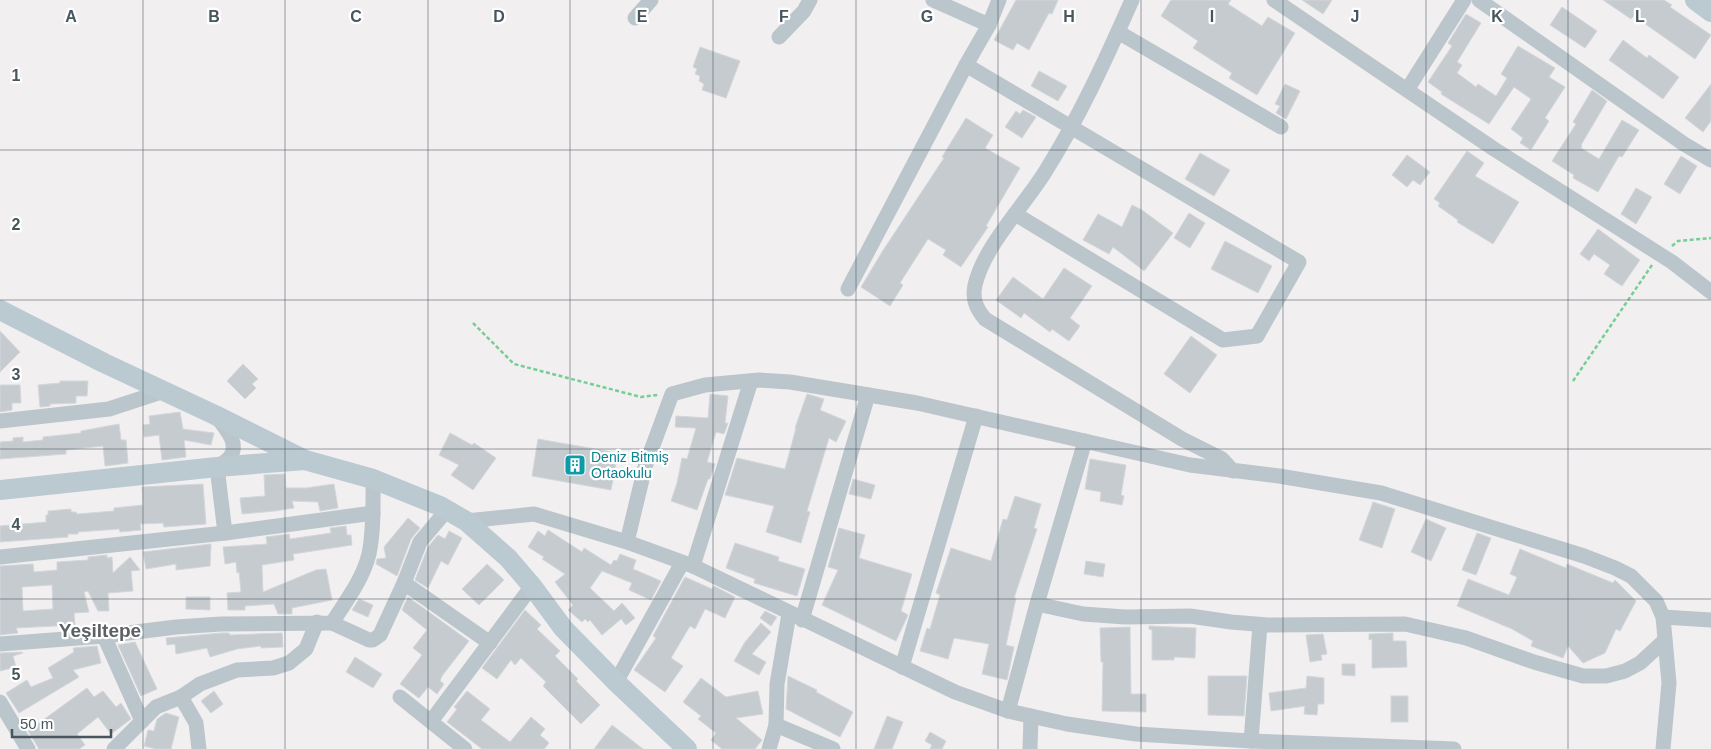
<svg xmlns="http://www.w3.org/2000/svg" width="1711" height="749" font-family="Helvetica,sans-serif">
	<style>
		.building { fill: #c6cbcf; stroke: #d3d7db; fill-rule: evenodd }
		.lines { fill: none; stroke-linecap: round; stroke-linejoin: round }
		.path { stroke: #74cf95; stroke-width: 2.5; stroke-dasharray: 4 2.5; stroke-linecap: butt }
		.street { stroke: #bbc6cc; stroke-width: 15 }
		.secondary { stroke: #bbc9d1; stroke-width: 20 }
		.grid { fill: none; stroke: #47565d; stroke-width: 1; stroke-opacity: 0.55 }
		.labels { text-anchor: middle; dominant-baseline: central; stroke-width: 4.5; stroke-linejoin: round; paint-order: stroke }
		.culture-label { font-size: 14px; fill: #0d838f; stroke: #fff; text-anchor: start }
		.district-label { font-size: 19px; font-weight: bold; fill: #5c6164; stroke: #fff }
		.grid-label { font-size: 16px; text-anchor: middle; font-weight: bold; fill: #47565d; stroke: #fff; stroke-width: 4.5; stroke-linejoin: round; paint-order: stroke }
	</style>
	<rect width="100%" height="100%" fill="#f2eff0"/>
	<g class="building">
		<path d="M1016,0H1058L1052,14L1049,13L1029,50L1017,43L1013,50L994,40Z"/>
		<path d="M1171,0H1231L1228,4L1262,26L1268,17L1295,33L1257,95L1229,78L1232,73L1193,48L1198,41L1161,16Z"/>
		<path d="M1302,0H1332L1323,14Z"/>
		<path d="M1603,0H1664L1672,5L1670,7L1711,35L1695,59L1634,16L1631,19Z"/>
		<path d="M1562,7L1597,31L1585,48L1550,25Z"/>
		<path d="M1466,14L1481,23L1457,62L1462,65L1457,73L1476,87L1478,84L1496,96L1507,78L1501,74L1518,46L1555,68L1549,77L1565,87L1545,118L1549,121L1531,150L1520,143L1523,138L1511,129L1531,99L1514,87L1489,124L1441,94L1442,92L1428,82L1452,46L1448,43Z"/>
		<path d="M1623,40L1647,58L1649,55L1679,77L1663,99L1609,60Z"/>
		<path d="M700,47L740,61L726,98L702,90L704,84L699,81L700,76L695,74L697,69L693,67Z"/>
		<path d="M1039,71L1067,86L1058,101L1031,86Z"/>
		<path d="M1285,84L1300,91L1286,119L1276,113L1280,106L1275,104Z"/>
		<path d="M1711,84V121L1703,132L1685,118Z"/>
		<path d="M1592,90L1607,101L1581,145L1582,146L1581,148L1599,159L1622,120L1639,130L1622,157L1619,156L1598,192L1573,178L1574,175L1552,161L1576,124L1573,122Z"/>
		<path d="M1023,110L1036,117L1022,138L1005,127L1016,111L1020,114Z"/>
		<path d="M966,118L993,135L985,148L1020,168L986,226L988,227L961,267L943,255L946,250L928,239L900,283L903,285L890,306L861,287L882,252L944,158L942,157Z"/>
		<path d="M1467,151L1484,163L1475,176L1519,202L1493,244L1457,222L1458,220L1438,206L1440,203L1434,199Z"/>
		<path d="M1200,153L1230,170L1214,196L1185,179Z"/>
		<path d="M1407,155L1430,172L1420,185L1413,180L1407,187L1392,175Z"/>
		<path d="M1681,156L1697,166L1680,194L1664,184Z"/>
		<path d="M1636,188L1652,197L1636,224L1621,214Z"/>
		<path d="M1132,205L1142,210L1173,233L1144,271L1113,247L1109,254L1083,240L1098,214L1122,227Z"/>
		<path d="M1189,213L1205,223L1190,248L1174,238Z"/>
		<path d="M1598,229L1640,260L1622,286L1604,274L1610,265L1594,254L1589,261L1580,254Z"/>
		<path d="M1225,241L1272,266L1258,293L1211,269Z"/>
		<path d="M1064,268L1092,286L1070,318L1080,326L1069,341L1052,329L1050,332L1024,313L1021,318L996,300L1013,277L1043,299Z"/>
		<path d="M0,331L20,352L0,372Z"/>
		<path d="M1191,336L1217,355L1190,393L1164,374Z"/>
		<path d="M243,364L258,379L252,384L256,388L245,399L227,381Z"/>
		<path d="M60,381H88L87,396H76V403L50,404V406L40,407L38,385L60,383Z"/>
		<path d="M0,385H20L21,403H12V410L0,412Z"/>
		<path d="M710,394L728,396L725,423H728L724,434L716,432L707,462L715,464L710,479H708L697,510L671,501L677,483L682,458L687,459L696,428L675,427L676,416L708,418Z"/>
		<path d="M807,394L824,399L820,410L846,421L836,442L829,438L807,511L810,512L801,543L766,532L774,506L725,495L737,458L785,469L796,428H795Z"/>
		<path d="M180,412L183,429L214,433L211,445L184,440L186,457L162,460L159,435L144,437L143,425L150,424L149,416Z"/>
		<path d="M119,424L121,440H126L128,463L105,466L103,446L66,450V454L0,459V442L13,441V438L23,437V442L43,440V437L81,433V431Z"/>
		<path d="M450,433L472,445L474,443L496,458L473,490L451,475L459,465L439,455Z"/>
		<path d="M538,439L618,453L611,490L532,476Z"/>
		<path d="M1090,459L1126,465L1121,495L1124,496L1122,505L1100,501L1101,492L1085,489Z"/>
		<path d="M285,474L286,488H306L334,484L338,508L320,511L318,502L292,501L294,508L275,511L242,514L240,498L265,496L264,475Z"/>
		<path d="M853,479L875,485L871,499L849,494Z"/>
		<path d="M203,484L206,524L164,527L163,523L140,524L141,530L120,532L119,529L78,532V534H68V537L0,542V526L46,522V515H48V511L71,509V512H76L77,514L114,511V508L143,505L142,487Z"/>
		<path d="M1015,496L1041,504L1034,528L1037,529L1014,598H1016L1006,645L1014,647L1007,680L982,674L989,644L954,638L948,659L920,651L927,628L930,629L940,595L936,593L951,548L991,561L1003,519L1007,520Z"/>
		<path d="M1373,502L1395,509L1382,548L1359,540Z"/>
		<path d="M408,518L420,528L411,539L397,576L376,564L377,559L386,558L384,547Z"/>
		<path d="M1426,519L1446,528L1431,561L1411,552Z"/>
		<path d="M346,526L347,535H351L352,545L293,554L294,560L262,565L263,592L316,570L326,569L332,600L292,608V614H278L274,604L245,606V610H228L227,593L241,592L239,572L237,573L236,562L225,564L223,547L267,544L266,537L289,534L290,539L331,533L330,528Z"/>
		<path d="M839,528L865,535L859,558L912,574L901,611L908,615L896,641L822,605L838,570L828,567Z"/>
		<path d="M548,530L582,552L584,548L611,565L614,560L617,561L620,554L636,560L633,569L661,581L651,600L629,590L632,583L602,571L590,588L614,611L622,603L635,618L626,625L621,619L602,635L590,620L588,622L585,619L582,622L568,610L573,605L555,582L565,574L542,559L544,557L528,547L538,531L545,536Z"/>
		<path d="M449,531L462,538L448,565L441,561L428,588L415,580L428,547L438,535L445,539Z"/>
		<path d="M1477,533L1491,538L1476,575L1462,570Z"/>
		<path d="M735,543L779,557L778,561L805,569L797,596L754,583L755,579L726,568Z"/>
		<path d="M211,544L210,566L176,570V564L146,569L143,552Z"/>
		<path d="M1520,549L1566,568L1567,564L1613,583L1615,580L1636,601L1620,631L1616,629L1605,653L1583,663L1568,646L1563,658L1531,646L1533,641L1512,629L1457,606L1468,579L1509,595L1517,577L1510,574Z"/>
		<path d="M107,555V558L112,557L113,573L130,557L140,570L131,571L133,591L108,593L109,611H98L88,591L84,592L89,612L74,613L75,625L16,628L18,633L0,635V566L33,564L34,572L57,570V562L88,560V557ZM52,585L53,609L23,611L22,587Z"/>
		<path d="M1086,561L1105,564L1103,577L1084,574Z"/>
		<path d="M487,564L504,580L479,605L462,589Z"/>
		<path d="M685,577L712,589L714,586L735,597L725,618L705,609L695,629L690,626L671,658L683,666L665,692L634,670L656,638L653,636Z"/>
		<path d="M186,597H210V610L186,609Z"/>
		<path d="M408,597L469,641L442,676L440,681L444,684L437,694L428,687L419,698L400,684L422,655L413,648L427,630L402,610Z"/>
		<path d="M359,599L373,605L368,617L352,610Z"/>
		<path d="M525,610L541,625L537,629L560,651L555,656L578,679L576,681L600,705L581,724L543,686L546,682L521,658L515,665L511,660L497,679L482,668Z"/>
		<path d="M765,611L777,617L771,626L760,618Z"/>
		<path d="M761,623L771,632L752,654L766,662L759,675L734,661L745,642Z"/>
		<path d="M1149,626L1196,628L1195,658L1174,657V660H1152V630L1149,629Z"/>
		<path d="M1130,627L1131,694H1146V712L1102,711L1103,662H1101L1100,628Z"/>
		<path d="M221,633H229L230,635L282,633L283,647L261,648V646L237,649L210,657L207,648L176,654L175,644L167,645L166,638Z"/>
		<path d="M1393,633V641H1406L1407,667L1372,668V639L1369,640V634Z"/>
		<path d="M1323,634L1327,654L1321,655L1322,660L1310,662L1306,635Z"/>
		<path d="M135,642L157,689L141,696L118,645Z"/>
		<path d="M97,646L101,663L73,670L79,677L19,713L6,693L27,680L31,687L53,678L48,668L74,652L73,648Z"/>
		<path d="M22,652L23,653L13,656L16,667L0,671V653Z"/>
		<path d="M355,657L382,674L373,688L346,672Z"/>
		<path d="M1342,664H1355V676L1342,675Z"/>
		<path d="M788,676L817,690L816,692L853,712L840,737L786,709Z"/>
		<path d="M1208,676H1247L1244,716L1208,715Z"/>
		<path d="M1307,676L1324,678V704H1318L1317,715L1304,714L1305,706L1271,711L1269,693L1306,688Z"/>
		<path d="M701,678L726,697L758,691L763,714L736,718L762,740L755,749H722L711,740L716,733L698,719L701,716L683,702Z"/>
		<path d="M87,688L94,697L103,691L116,707L121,703L131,719L111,734L98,717L77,734L85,745L79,749H39L28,731Z"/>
		<path d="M214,691L223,704L211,713L201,701Z"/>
		<path d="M467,691L490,709L481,720L510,742L531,717L545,729L540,735L549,743L544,749H482L447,722L457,709L454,707Z"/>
		<rect x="1391" y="696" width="17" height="26"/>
		<path d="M166,713L179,717L171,749H156L144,746L148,730L154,731L157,719Z"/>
		<path d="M887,716L903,722L892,749H874Z"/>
		<path d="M612,725L643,749H594Z"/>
		<path d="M930,732L946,741L942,749H930L932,745L925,741Z"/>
	</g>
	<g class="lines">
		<g class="path">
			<path d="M1672,246L1678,241L1711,238"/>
			<path d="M473,323L514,364L641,397L658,395"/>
			<path d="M1573,381L1652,265"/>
		</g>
		<g class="street">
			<path d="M933,0L989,25"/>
			<path d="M1132,0C1106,59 1079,118 1045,172C1024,206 984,246 975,285C972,299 976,308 985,319L1182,439L1222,459L1233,471"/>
			<path d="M1274,0L1494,149L1672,262L1711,292"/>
			<path d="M1479,0L1684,144L1711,160"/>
			<path d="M635,18L651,0"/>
			<path d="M1118,32L1281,127"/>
			<path d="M779,37L804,11L810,0"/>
			<path d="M966,65L1299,262L1257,336L1223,340L1015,214"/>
			<path d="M1407,90L1464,0"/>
			<path d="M848,289L966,65L989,25L999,0"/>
			<path d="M217,417C225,428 240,443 230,457C227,461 221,464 217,467L225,533"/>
			<path d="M0,421L109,409L164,391"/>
			<path d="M466,521L534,514L627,542L693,566L955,692L1008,711L1067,724L1136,734L1251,741L1454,749"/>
			<path d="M627,542L645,467L672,394L705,385L759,380L790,382L917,403L1190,465L1279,476L1381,493L1584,556L1615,568L1631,576L1656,601L1663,617L1669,683L1663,749"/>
			<path d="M0,557L225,533L373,513"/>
			<path d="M693,566L751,381"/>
			<path d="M404,583L490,643"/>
			<path d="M1037,604L1083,614L1125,617L1190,616L1231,622L1268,625L1405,624L1466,638L1534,662L1583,676H1606L1625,671L1640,663L1665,640"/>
			<path d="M1663,617L1711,620"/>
			<path d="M802,620L868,395"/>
			<path d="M332,623L369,640H373L380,635L404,583L420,542L447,510"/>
			<path d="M104,636L142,721"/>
			<path d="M0,644L104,636L176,627L221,624L332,623C346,601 363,579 369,554C374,530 373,503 373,479"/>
			<path d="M902,667L976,416"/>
			<path d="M616,682L682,563"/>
			<path d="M181,697L196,723L199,749"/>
			<path d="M400,697L465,749"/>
			<path d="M0,702L28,749"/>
			<path d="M1008,711L1037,604L1085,441"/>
			<path d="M432,720L532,586"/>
			<path d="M776,725L833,749"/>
			<path d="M1251,741L1260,625"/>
			<path d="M114,749L156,707L181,697L200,684L237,670L273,668L289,663L306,649L317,622"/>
			<path d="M769,749L776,725L777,684L789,614"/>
			<path d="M1030,749L1031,716"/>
		</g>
		<g class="secondary">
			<path d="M1695,0L1711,12"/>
			<path d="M0,310L104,363L215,415L305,460L373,479L440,506L466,521L508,558L532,586L563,628L616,682L687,749"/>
			<path d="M0,490L217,467L305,460"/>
		</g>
	</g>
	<path class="grid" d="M143,0V749M285,0V749M428,0V749M570,0V749M713,0V749M856,0V749M998,0V749M1141,0V749M1283,0V749M1426,0V749M1568,0V749M0,150H1711M0,300H1711M0,449H1711M0,599H1711"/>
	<defs>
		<g id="building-square" transform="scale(1.125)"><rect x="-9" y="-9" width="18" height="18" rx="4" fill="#0f9aa8" stroke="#fff"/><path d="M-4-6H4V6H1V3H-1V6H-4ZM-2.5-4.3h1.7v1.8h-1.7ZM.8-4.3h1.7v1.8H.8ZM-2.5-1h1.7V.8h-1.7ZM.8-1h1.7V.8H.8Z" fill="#fff"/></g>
	</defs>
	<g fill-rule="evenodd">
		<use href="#building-square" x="575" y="465"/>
	</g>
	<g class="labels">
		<g class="culture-label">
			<text x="591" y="457">Deniz Bitmiş<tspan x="591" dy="16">Ortaokulu</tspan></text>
		</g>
		<g class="district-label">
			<text x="100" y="630">Yeşiltepe</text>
		</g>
	</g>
	<g class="grid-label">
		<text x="71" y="22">A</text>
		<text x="214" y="22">B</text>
		<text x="356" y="22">C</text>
		<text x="499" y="22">D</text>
		<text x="642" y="22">E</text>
		<text x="784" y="22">F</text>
		<text x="927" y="22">G</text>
		<text x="1069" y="22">H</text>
		<text x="1212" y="22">I</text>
		<text x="1355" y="22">J</text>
		<text x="1497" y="22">K</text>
		<text x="1640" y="22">L</text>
		<text x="16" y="81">1</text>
		<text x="16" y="230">2</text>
		<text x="16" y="380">3</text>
		<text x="16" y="530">4</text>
		<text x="16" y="680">5</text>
	</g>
	<path d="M12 729v8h99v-8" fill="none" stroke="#47565d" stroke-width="2.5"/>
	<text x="20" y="729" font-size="15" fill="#47565d" stroke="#ffffff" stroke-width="4" paint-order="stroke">50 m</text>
</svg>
